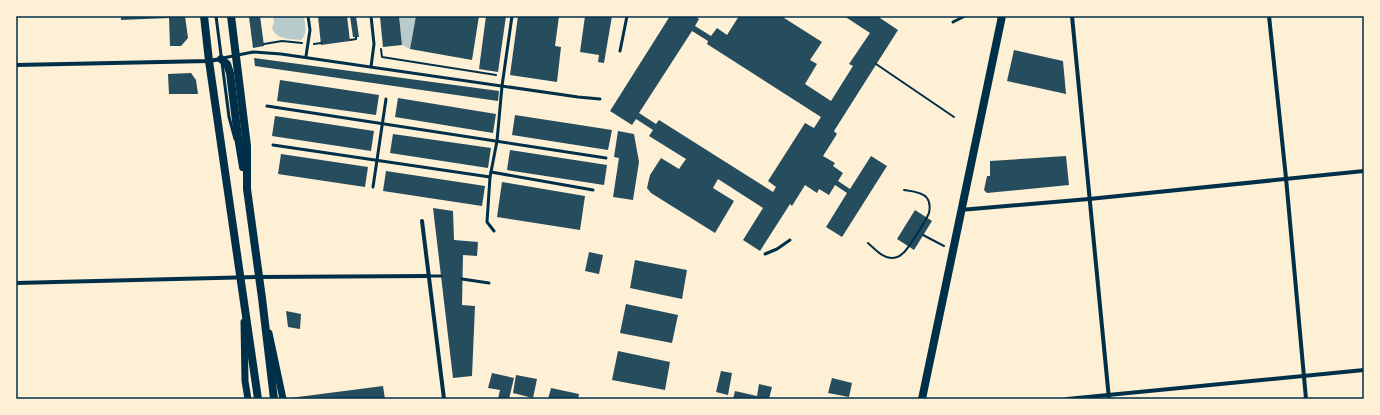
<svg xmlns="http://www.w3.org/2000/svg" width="1380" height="415" font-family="'Sofia Sans Condensed',sans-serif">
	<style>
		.green { fill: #b9caca }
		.building { fill: #264d5e; fill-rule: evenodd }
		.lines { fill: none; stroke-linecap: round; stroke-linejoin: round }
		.path { stroke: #003049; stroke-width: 2 }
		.service { stroke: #003049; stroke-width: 3 }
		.minor { stroke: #003049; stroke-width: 4 }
		.tertiary { stroke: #003049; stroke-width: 7 }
		.secondary { stroke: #003049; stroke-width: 8 }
		.neatline { fill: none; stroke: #003049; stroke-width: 1.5 }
	</style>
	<rect width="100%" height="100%" fill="#fdf0d5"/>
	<g class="green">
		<path d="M273,16H304C305,25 308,33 301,40C291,39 276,40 272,28L274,22Z"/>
		<path d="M399,16H416L410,49L402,45Z"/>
	</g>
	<g class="building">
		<path d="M121,16H185L188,38L181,46H170L169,18L121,20Z"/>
		<path d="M260,16L264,46L253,48L249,17Z"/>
		<path d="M318,16H347L350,41L321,45Z"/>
		<path d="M350,16H356L359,37H353Z"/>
		<path d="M388,16H399L402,45L383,47L380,17Z"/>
		<path d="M416,16H479L472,60L410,49Z"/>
		<path d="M486,16H506L498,72L479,69Z"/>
		<path d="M518,16H559L555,46L561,47L557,82L510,75Z"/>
		<path d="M585,16H612L604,63L598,62L599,55L580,52Z"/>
		<path d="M670,16H695L699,19L695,26L711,36L717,28L727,35L739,16H781L822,42L810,60L817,64L805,84L831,101L853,66L849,64L870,33L844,16H877L898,30L834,131L837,134L823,156L835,163L833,166L843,173L838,181L850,189L871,156L887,166L842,237L826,227L847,193L835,185L829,195L819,189L817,193L805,185L792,206L790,204L760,251L743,240L763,208L718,179L713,188L734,201L715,233L651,193L647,188L650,175L661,158L679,169L686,159L649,136L653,130L636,119L632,125L610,111ZM692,31L708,41L707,44L821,117L814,128L805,123L768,181L776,187L773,192L659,120L656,124L639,113Z"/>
		<path d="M1014,50L1063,61L1066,94L1007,81Z"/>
		<path d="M254,58L499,91L498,101L255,66Z"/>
		<path d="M191,73L196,80L198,94H169L168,74Z"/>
		<path d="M280,80L379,95L376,115L277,101Z"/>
		<path d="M398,98L496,114L493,133L395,117Z"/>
		<path d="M515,115L612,130L608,150L512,135Z"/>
		<path d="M275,116L374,131L371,151L272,136Z"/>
		<path d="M618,131L634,134L639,162L633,200L613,197L619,158L614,157Z"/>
		<path d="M393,134L491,148L488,168L390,153Z"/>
		<path d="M510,150L607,165L604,185L507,170Z"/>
		<path d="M281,154L368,167L365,187L278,174Z"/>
		<path d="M1066,156L1069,185L987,193L984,190L987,176H990V161Z"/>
		<path d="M386,171L485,186L482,206L383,191Z"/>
		<path d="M502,182L585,196L580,230L497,217Z"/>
		<path d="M433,208L453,211L454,240L478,242L477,256L463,255L462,305L475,306L472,376L453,378Z"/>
		<path d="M915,210L932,221L914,250L897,239Z"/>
		<path d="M589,252L603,255L599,274L585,271Z"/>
		<path d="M635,260L687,270L682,299L630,288Z"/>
		<path d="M626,304L678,315L672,343L620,333Z"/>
		<path d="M286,311L301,314L300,329L288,327Z"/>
		<path d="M618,351L670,362L665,390L612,380Z"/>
		<path d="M721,371L732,373L728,395L716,392Z"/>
		<path d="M492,373L514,378L509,399H498L500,390L488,388Z"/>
		<path d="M516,375L537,379L533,398L513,393Z"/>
		<path d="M832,378L852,383L849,397L828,393Z"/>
		<path d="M759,384L772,387L769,399H733L735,391L757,396Z"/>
		<path d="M383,386L385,399H290V398Z"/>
		<path d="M551,388L579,394L578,399H548Z"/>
	</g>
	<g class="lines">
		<g class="path">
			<path d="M350,40L356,39V37"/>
			<path d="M264,44L282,41L302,43"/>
			<path d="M314,44L321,43"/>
			<path d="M381,49L382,57L496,75"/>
			<path d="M876,64L954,117"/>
			<path d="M923,235L944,246"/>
			<path d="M868,243C875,249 881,257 891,258C895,258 899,257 902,254C908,250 926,220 929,213C930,208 930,202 927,198C923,192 911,191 904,190"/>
		</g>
		<g class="service">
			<path d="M216,16L229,117L235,139"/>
			<path d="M953,22L965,16"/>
			<path d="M620,51L627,16"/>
			<path d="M306,56L310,30L308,16"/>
			<path d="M223,58L253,52L281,54L578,97L600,99"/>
			<path d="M371,67L374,44L371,16"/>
			<path d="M267,106L606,158"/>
			<path d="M273,145L490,177"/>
			<path d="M491,172L593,190"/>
			<path d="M373,187L386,99"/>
			<path d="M494,231L487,222L490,177L497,141L502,86L512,16"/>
			<path d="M765,254L777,249L790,240"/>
			<path d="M429,276H441"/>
			<path d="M462,279L489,283"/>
		</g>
		<g class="minor">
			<path d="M1072,16L1109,399"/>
			<path d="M1269,16L1286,178L1306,399"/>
			<path d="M16,65L209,61L221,59"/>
			<path d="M960,210L1089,199L1364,171"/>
			<path d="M422,221L444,399"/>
			<path d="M16,283L259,277L429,276"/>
			<path d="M1067,399L1364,370"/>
		</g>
		<g class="tertiary">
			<path d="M244,322L245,381L248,399"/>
			<path d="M269,333L283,399"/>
		</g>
		<g class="secondary">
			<path d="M204,16L209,61L258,399"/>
			<path d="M231,16L247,146V189L262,298L274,399"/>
			<path d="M221,59L227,64L230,73L238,137L243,167"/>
			<path d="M922,399L1002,16"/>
		</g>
	</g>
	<rect width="1380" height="415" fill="none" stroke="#fdf0d5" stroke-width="34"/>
	<rect x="17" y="17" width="1346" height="381" class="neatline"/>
</svg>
